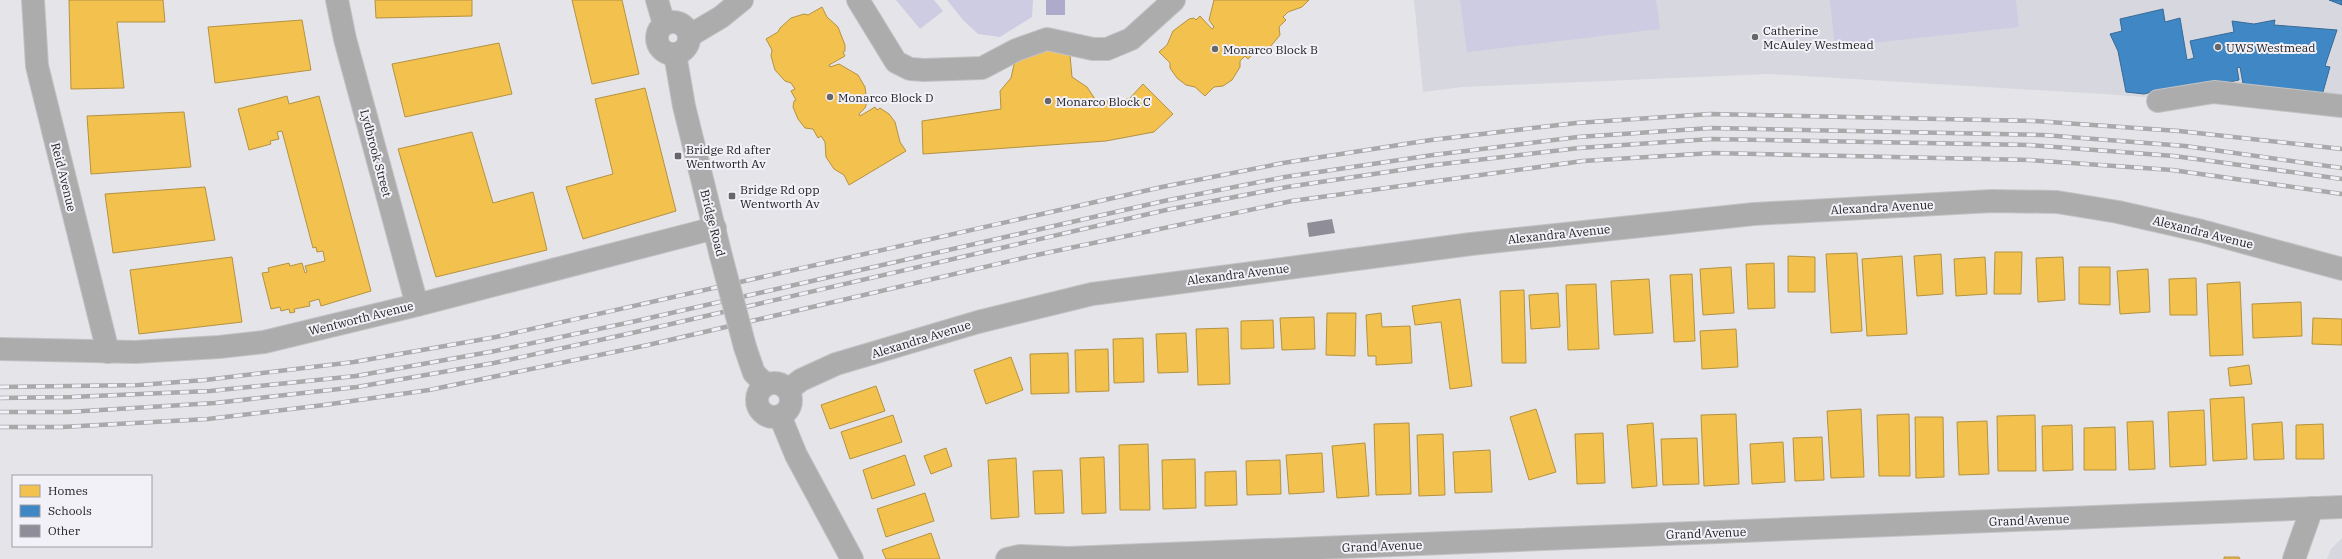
<svg xmlns="http://www.w3.org/2000/svg" width="2342" height="559" font-family="'IBM Plex Serif',serif">
	<style>
		.built { fill: #d7d7df }
		.green { fill: #cdcce2 }
		.water { fill: #adaacc }
		.homes { fill: #f2c14e; stroke: #b49242 }
		.schools { fill: #3f88c5; stroke: #376a95 }
		.building { fill: #8f8e98 }
		.lines { fill: none; stroke-linecap: round; stroke-linejoin: round }
		.minor-casing { stroke: #c3c3c5; stroke-width: 24 }
		.minor { stroke: #acacad; stroke-width: 22 }
		.rail-casing { stroke: #a9a9aa; stroke-width: 4.5 }
		.rail { stroke: #f2f1f8; stroke-width: 3; stroke-dasharray: 9; stroke-linecap: butt }
		.minor-bridge-casing { stroke: #c3c3c5; stroke-width: 24; stroke-linecap: butt }
		.minor-bridge { stroke: #acacad; stroke-width: 22 }
		.poi-dot { fill: #67676a; stroke: #f2f1f8; stroke-width: 1.5 }
		.labels { text-anchor: middle; dominant-baseline: central; stroke-width: 4; stroke-linejoin: round; paint-order: stroke }
		.poi-label { font-size: 12px; fill: #232325; stroke: #f2f1f8; text-anchor: start }
		.street-label { font-size: 12px; fill: #232325; stroke: #f2f1f8 }
	</style>
	<rect width="100%" height="100%" fill="#e5e5e9"/>
	<g class="built">
		<path d="M1414,0H2342V112L2103,94L1768,74L1463,87L1423,92Z"/>
		<path d="M2342,538V559H2327L2331,549Z"/>
	</g>
	<g class="green">
		<path d="M896,0H934L943,11L920,29Z"/>
		<path d="M947,0H1033L1032,17L1000,37L978,34L963,20Z"/>
		<path d="M1460,0H1656L1660,29L1467,52Z"/>
		<path d="M1830,0H2016L2019,27L1835,47Z"/>
	</g>
	<rect class="water" x="1046" y="0" width="19" height="15"/>
	<g class="homes">
		<path d="M69,0H163L165,22H117L124,88L71,89Z"/>
		<path d="M375,0H472V16L376,18Z"/>
		<path d="M572,0H622L639,74L592,84Z"/>
		<path d="M1214,0H1309L1302,7L1288,12L1283,17L1286,20L1279,27L1280,35L1270,47L1262,52L1257,53L1256,51L1248,59L1245,56L1240,61V67L1232,80L1223,86L1214,87L1205,96L1195,87L1186,85L1177,78L1170,68V63L1159,52L1167,45L1173,31L1189,19L1194,18L1196,20L1200,16L1212,29L1214,27L1209,20Z"/>
		<path d="M822,7L827,17L838,27L845,45V51L843,52L845,56L829,65L830,67L839,64L858,75L865,87L867,102L865,108L859,114L860,116L875,107L877,110L880,108L889,114L895,122L900,142L906,151L849,185L844,175L834,169L826,157L825,142L821,136L818,138L813,129L805,128L798,119L793,107L794,101L796,100L791,91L795,89L791,83L785,81L775,70L771,56L772,50L766,39L778,32L780,28L791,18L804,14L808,15Z"/>
		<path d="M302,20L311,70L215,83L208,27Z"/>
		<path d="M499,43L512,94L405,117L392,64Z"/>
		<path d="M1035,48H1056L1070,55L1072,77L1087,87L1097,102L1129,99L1143,84L1173,114L1154,132L1106,141L923,154L922,121L1001,109L1000,91L1011,78L1015,60Z"/>
		<path d="M645,88L676,211L583,239L566,187L613,174L595,99Z"/>
		<path d="M287,96L289,104L319,96L371,291L321,306L319,299L309,302L310,306L294,309L295,312L290,313L289,309L281,311L280,307L271,309L262,273L269,272L268,268L289,263L290,266L302,263L305,273L307,272L305,266L325,261L323,251L317,252L316,247L313,248L282,131L277,132L279,139L270,141L271,144L249,150L238,109Z"/>
		<path d="M184,112L191,167L91,174L87,116Z"/>
		<path d="M472,132L493,203L533,192L547,250L436,277L398,149Z"/>
		<path d="M205,187L215,240L113,253L105,194Z"/>
		<path d="M1995,252H2022L2021,294H1994Z"/>
		<path d="M1857,253L1862,331L1831,333L1826,254Z"/>
		<path d="M1941,254L1943,294L1917,296L1914,256Z"/>
		<path d="M1788,256L1815,257V292H1788Z"/>
		<path d="M1902,256L1907,334L1867,336L1862,259Z"/>
		<path d="M232,257L242,322L139,334L130,270Z"/>
		<path d="M1985,257L1987,294L1956,296L1954,259Z"/>
		<path d="M2063,257L2065,300L2038,302L2036,258Z"/>
		<path d="M1774,263L1775,308L1748,309L1746,264Z"/>
		<path d="M1731,267L1734,313L1703,315L1700,269Z"/>
		<path d="M2079,267H2110V305L2079,304Z"/>
		<path d="M2148,269L2150,312L2120,314L2117,271Z"/>
		<path d="M1692,274L1695,341L1674,342L1670,275Z"/>
		<path d="M2196,278L2197,315H2170L2169,279Z"/>
		<path d="M1649,279L1653,333L1614,335L1611,281Z"/>
		<path d="M2240,282L2243,355L2210,356L2207,284Z"/>
		<path d="M1596,284L1599,349L1568,350L1566,285Z"/>
		<path d="M1524,290L1526,363H1502L1500,291Z"/>
		<path d="M1558,293L1560,327L1531,329L1529,295Z"/>
		<path d="M1460,299L1472,386L1450,389L1441,322L1415,325L1412,306Z"/>
		<path d="M2301,302L2302,336L2253,338L2252,304Z"/>
		<path d="M1327,313H1356L1355,356L1326,355Z"/>
		<path d="M1381,313L1382,327L1410,326L1412,363L1376,365V356H1368L1366,315Z"/>
		<path d="M1314,317L1315,349L1282,350L1280,318Z"/>
		<path d="M2313,318L2342,319V345L2312,344Z"/>
		<path d="M1273,320L1274,348L1241,349V321Z"/>
		<path d="M1228,328L1230,384L1198,385L1196,329Z"/>
		<path d="M1736,329L1738,367L1702,369L1700,331Z"/>
		<path d="M1186,333L1188,372L1158,373L1156,334Z"/>
		<path d="M1143,338L1144,382L1114,383L1113,339Z"/>
		<path d="M1108,349L1109,391L1076,392L1075,350Z"/>
		<path d="M1068,353L1069,393L1031,394L1030,354Z"/>
		<path d="M1011,357L1023,390L986,404L974,370Z"/>
		<path d="M2249,365L2252,384L2230,386L2228,368Z"/>
		<path d="M876,386L885,411L830,429L821,405Z"/>
		<path d="M2244,397L2247,459L2213,461L2210,399Z"/>
		<path d="M1536,409L1556,472L1529,480L1510,417Z"/>
		<path d="M1861,409L1864,477L1831,478L1827,411Z"/>
		<path d="M2204,410L2206,465L2170,467L2168,412Z"/>
		<path d="M1736,414L1739,484L1704,486L1701,415Z"/>
		<path d="M1909,414L1910,476H1879L1877,415Z"/>
		<path d="M893,415L902,442L850,459L841,432Z"/>
		<path d="M2035,415L2036,471H1998L1997,416Z"/>
		<path d="M1915,417H1943L1944,477L1916,478Z"/>
		<path d="M1987,421L1989,474L1959,475L1957,422Z"/>
		<path d="M2153,421L2155,469L2129,470L2127,422Z"/>
		<path d="M2282,422L2284,459L2254,460L2252,424Z"/>
		<path d="M1409,423L1411,494L1376,495L1374,424Z"/>
		<path d="M1653,423L1657,486L1632,488L1627,425Z"/>
		<path d="M2323,424L2324,459H2296V425Z"/>
		<path d="M2072,425L2073,470L2043,471L2042,426Z"/>
		<path d="M2115,427L2116,470H2084V428Z"/>
		<path d="M1603,433L1605,483L1577,484L1575,434Z"/>
		<path d="M1443,434L1445,495L1419,496L1417,435Z"/>
		<path d="M1822,437L1824,480L1795,481L1793,438Z"/>
		<path d="M1697,438L1699,484L1663,485L1661,439Z"/>
		<path d="M1783,442L1785,482L1752,484L1750,444Z"/>
		<path d="M1365,443L1369,496L1337,498L1332,446Z"/>
		<path d="M1148,444L1150,510H1120L1119,445Z"/>
		<path d="M946,448L952,466L931,474L924,456Z"/>
		<path d="M1490,450L1492,492L1455,493L1453,452Z"/>
		<path d="M1322,453L1324,492L1289,494L1286,455Z"/>
		<path d="M905,455L915,485L872,499L863,470Z"/>
		<path d="M1104,457L1106,513L1082,514L1080,458Z"/>
		<path d="M1016,458L1019,517L991,519L988,460Z"/>
		<path d="M1195,459L1196,508L1163,509L1162,460Z"/>
		<path d="M1280,460L1281,494L1247,495L1246,461Z"/>
		<path d="M1062,470L1064,513L1035,514L1033,471Z"/>
		<path d="M1236,471L1237,505L1205,506V472Z"/>
		<path d="M925,493L934,521L886,537L877,509Z"/>
		<path d="M931,533L940,559H886L882,550Z"/>
		<path d="M2224,557H2239L2240,559H2224Z"/>
	</g>
	<g class="schools">
		<path d="M2329,0H2342V5Z"/>
		<path d="M2163,9L2165,22L2180,18L2187,60L2194,58L2190,41L2234,32L2232,21L2254,24L2275,20L2274,25L2337,30L2325,66L2330,67L2321,99L2244,89L2240,67L2237,68L2239,80L2161,96L2160,90L2144,94L2126,92L2118,51L2110,34L2122,31L2120,19Z"/>
	</g>
	<path class="building" d="M1332,219L1335,233L1309,237L1307,223Z"/>
	<g class="lines">
		<g class="minor-casing">
			<g id="minor">
				<path d="M33,0L37,66L108,352"/>
				<path d="M337,0L345,39L417,305"/>
				<path d="M657,0L664,24"/>
				<path d="M858,0L896,62L910,69L924,70L982,68L1016,50L1047,39L1093,49H1107L1131,39L1174,0"/>
				<circle cx="673" cy="38" r="16"/>
				<path d="M689,36L721,17L742,0"/>
				<path d="M675,54L684,106L721,256"/>
				<path d="M2158,101L2214,92L2342,106"/>
				<path d="M745,347L754,373L766,385"/>
				<path d="M0,349L135,352L219,347L264,342L417,305L715,228"/>
				<circle cx="774" cy="400" r="17"/>
				<path d="M788,390L801,380L836,364L978,322L1092,294L1471,244L1754,214L1992,201L2057,202L2118,212L2202,231L2342,269"/>
				<path d="M780,416L796,455L852,559"/>
				<path d="M1007,559L1020,556L1069,558L2342,507"/>
				<path d="M2294,559L2312,508"/>
			</g>
		</g>
		<use href="#minor" class="minor"/>
		<g class="rail-casing">
			<g id="rail">
				<path d="M0,387L139,385L205,380L354,362L496,337L1162,187L1283,163L1431,140L1576,123L1710,114L2035,121L2179,131L2342,149"/>
				<path d="M0,398L71,397L210,391L356,376L495,351L636,321L1164,201L1285,177L1433,155L1578,137L1711,128L2043,135L2185,146L2342,168"/>
				<path d="M0,412H68L215,403L357,387L494,363L632,333L1166,210L1287,187L1434,165L1579,148L1711,139L2030,145L2174,156L2342,179"/>
				<path d="M0,427H62L208,419L324,405L429,390L648,345L1032,256L1292,201L1583,161L1713,153L2030,160L2172,170L2342,194"/>
			</g>
		</g>
		<use href="#rail" class="rail"/>
		<g class="minor-bridge-casing">
			<path id="minor-bridge" d="M721,256L745,347"/>
		</g>
		<use href="#minor-bridge" class="minor-bridge"/>
	</g>
	<g class="poi-dot">
		<circle cx="1755" cy="37" r="4"/>
		<circle cx="2218" cy="47" r="4"/>
		<circle cx="1215" cy="49" r="4"/>
		<circle cx="830" cy="97" r="4"/>
		<circle cx="1048" cy="101" r="4"/>
		<rect x="674" y="152" width="8" height="8" rx="2"/>
		<rect x="728" y="192" width="8" height="8" rx="2"/>
	</g>
	<g class="labels">
		<g class="poi-label">
			<text x="1763" y="30">Catherine<tspan x="1763" dy="14">McAuley Westmead</tspan></text>
			<text x="2226" y="47">UWS Westmead</text>
			<text x="1223" y="49">Monarco Block B</text>
			<text x="838" y="97">Monarco Block D</text>
			<text x="1056" y="101">Monarco Block C</text>
			<text x="686" y="149">Bridge Rd after<tspan x="686" dy="14">Wentworth Av</tspan></text>
			<text x="740" y="189">Bridge Rd opp<tspan x="740" dy="14">Wentworth Av</tspan></text>
		</g>
		<g class="street-label">
			<text transform="translate(376 153) rotate(75)">Lydbrook Street</text>
			<text transform="translate(64 177) rotate(76)">Reid Avenue</text>
			<text transform="translate(1882 207) rotate(-3)">Alexandra Avenue</text>
			<text transform="translate(713 223) rotate(76)">Bridge Road</text>
			<text transform="translate(2203 232) rotate(14)">Alexandra Avenue</text>
			<text transform="translate(1559 234) rotate(-6)">Alexandra Avenue</text>
			<text transform="translate(1238 274) rotate(-7)">Alexandra Avenue</text>
			<text transform="translate(361 318) rotate(-14)">Wentworth Avenue</text>
			<text transform="translate(921 339) rotate(-17)">Alexandra Avenue</text>
			<text transform="translate(2029 520) rotate(-2)">Grand Avenue</text>
			<text transform="translate(1706 533) rotate(-2)">Grand Avenue</text>
			<text transform="translate(1382 546) rotate(-2)">Grand Avenue</text>
		</g>
	</g>
	<rect x="12" y="475" width="140" height="72" fill="#f2f1f8" stroke="#9f9fa4"/>
	<rect x="20" y="485" width="20" height="12" fill="#f2c14e" stroke="#9f9fa4"/>
	<text x="48" y="495" font-size="12" fill="#232325">Homes</text>
	<rect x="20" y="505" width="20" height="12" fill="#3f88c5" stroke="#9f9fa4"/>
	<text x="48" y="515" font-size="12" fill="#232325">Schools</text>
	<rect x="20" y="525" width="20" height="12" fill="#8f8e98" stroke="#9f9fa4"/>
	<text x="48" y="535" font-size="12" fill="#232325">Other</text>
</svg>
